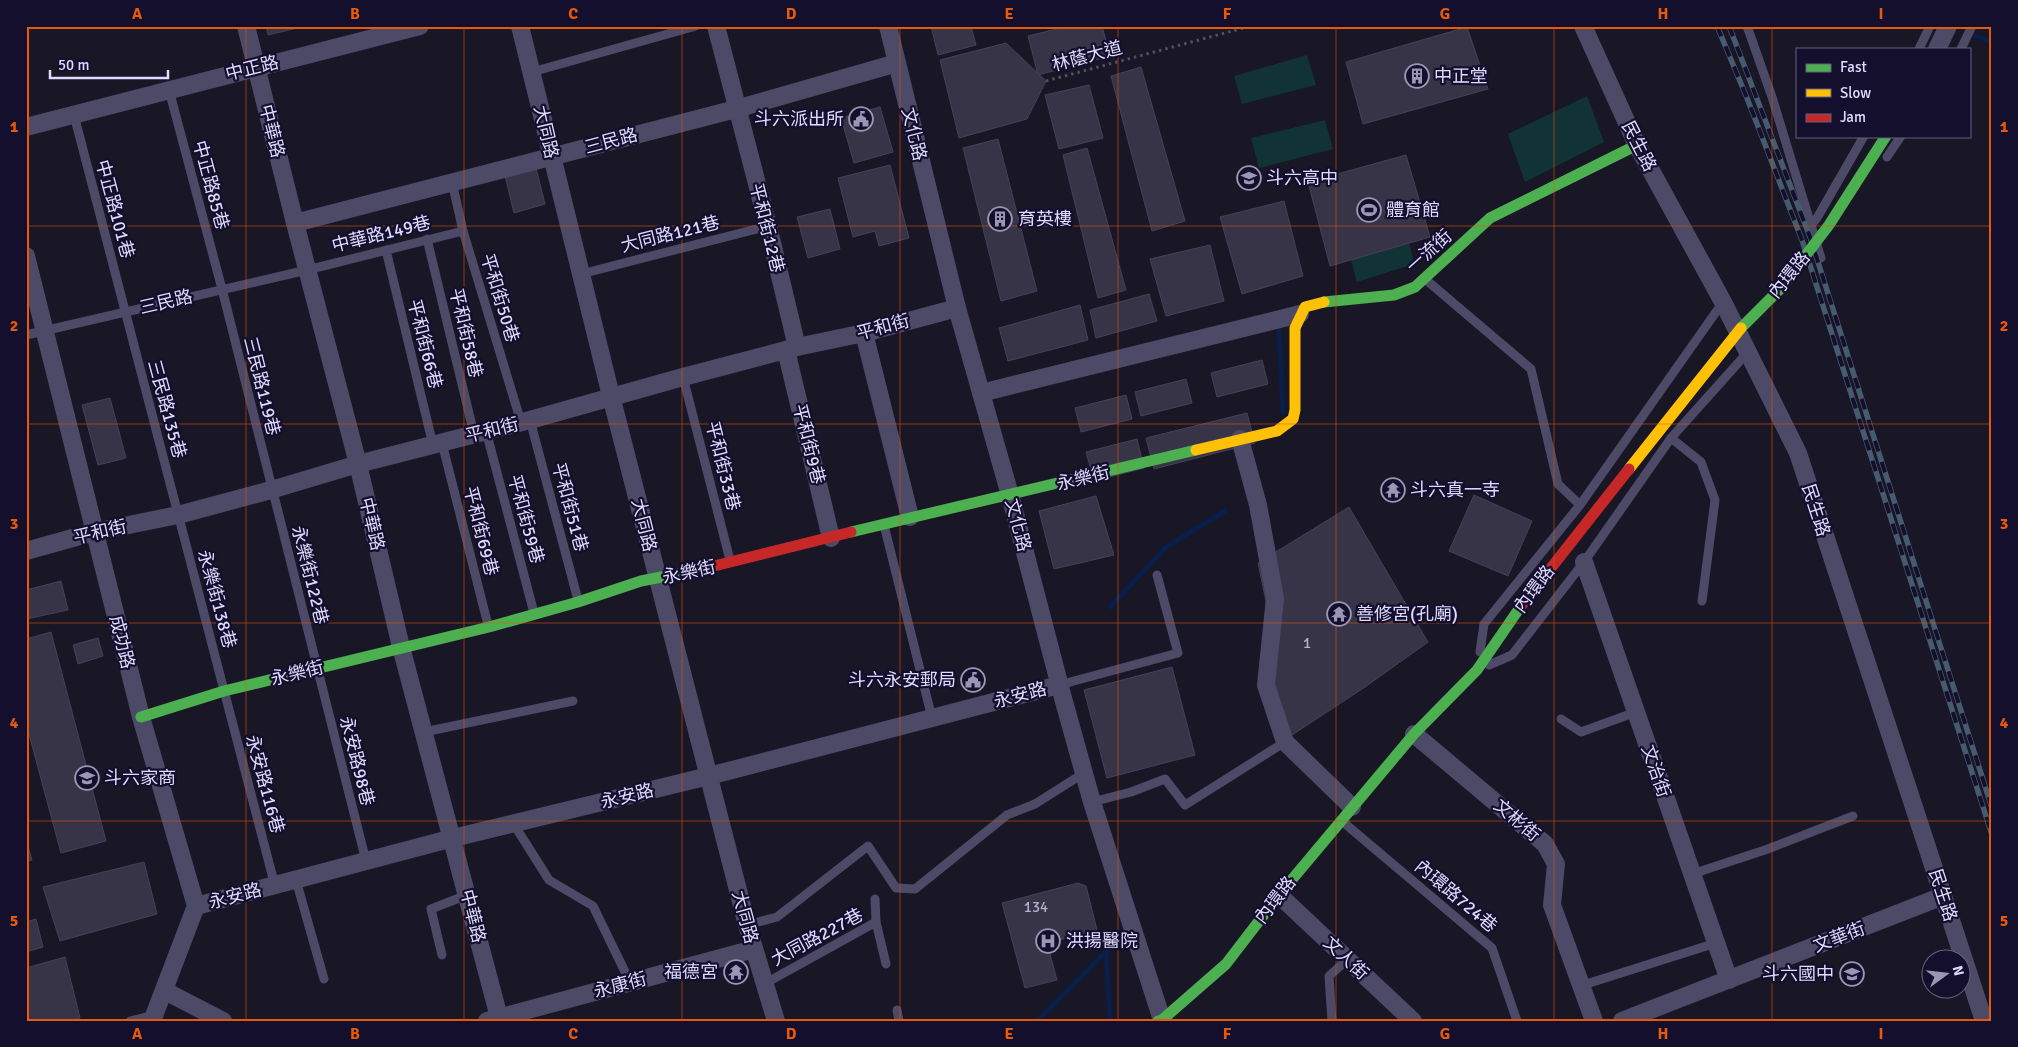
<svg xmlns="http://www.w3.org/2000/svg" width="2018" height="1047" font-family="Signika,'Noto Sans TC',sans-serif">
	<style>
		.pitch { fill: #123335 }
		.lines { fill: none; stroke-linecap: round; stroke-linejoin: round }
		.stream { stroke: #081f4b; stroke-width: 5 }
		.building { fill: #383447; stroke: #454159 }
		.path { stroke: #465466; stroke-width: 3; stroke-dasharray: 2.5 4; stroke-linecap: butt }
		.lane { stroke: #4c4a67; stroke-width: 9 }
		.street { stroke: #4c4a67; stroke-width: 18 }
		.fast { stroke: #4caf50; stroke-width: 11 }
		.slow { stroke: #ffc107; stroke-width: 11 }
		.jam { stroke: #c62828; stroke-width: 11 }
		.rail-casing { stroke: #465b6f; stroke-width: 5.5 }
		.rail { stroke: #140f2d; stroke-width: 4; stroke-dasharray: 11; stroke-linecap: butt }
		.fast-bridge { stroke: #4caf50; stroke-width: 11 }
		.slow-bridge { stroke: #ffc107; stroke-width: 11 }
		.jam-bridge { stroke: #c62828; stroke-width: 11 }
		.grid { fill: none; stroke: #e8590c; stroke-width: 1; stroke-opacity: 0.55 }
		.labels { text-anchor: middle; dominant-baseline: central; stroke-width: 4.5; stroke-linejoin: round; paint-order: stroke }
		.number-label { font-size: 15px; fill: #b5b1d1 }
		.street-label { font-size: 18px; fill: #dfdbff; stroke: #140f2d }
		.poi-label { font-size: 18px; fill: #dfdbff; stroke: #140f2d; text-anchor: start }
		.neatline { fill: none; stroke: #e8590c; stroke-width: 2 }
		.grid-label { font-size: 16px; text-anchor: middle; font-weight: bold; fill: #e8590c }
	</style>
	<rect width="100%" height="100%" fill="#191626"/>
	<g class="pitch">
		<path d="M1307,55L1316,85L1242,104L1234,76Z"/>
		<path d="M1587,96L1604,142L1525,182L1508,134Z"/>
		<path d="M1325,120L1333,149L1259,168L1251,138Z"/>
		<path d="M1408,236L1414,264L1357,282L1349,252Z"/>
	</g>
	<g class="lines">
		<g class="stream">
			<path d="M1976,36L1992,42"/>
			<path d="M1279,326L1283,413"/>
			<path d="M1110,607L1166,547L1225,511"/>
			<path d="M1106,951L1110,1021"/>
			<path d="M1037,1021L1124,933"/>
		</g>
	</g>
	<g class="building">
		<path d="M266,26H306L268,35Z"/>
		<path d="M931,26H971L976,45L938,55Z"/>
		<path d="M1069,26H1102L1110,56L1038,75L1028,36Z"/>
		<path d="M1467,27L1488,89L1363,124L1346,62Z"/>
		<path d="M1006,43L1046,81L1027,119L959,138L940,60Z"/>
		<path d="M1141,67L1185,221L1152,231L1111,76Z"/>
		<path d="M1089,85L1103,138L1059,149L1045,95Z"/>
		<path d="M880,107L893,152L854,163L841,118Z"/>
		<path d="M998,139L1037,291L1001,301L963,148Z"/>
		<path d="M1087,148L1126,290L1098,298L1063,155Z"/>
		<path d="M1406,155L1430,237L1330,266L1308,182Z"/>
		<path d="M890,165L909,238L879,246L875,231L853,237L838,178Z"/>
		<path d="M536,168L545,204L514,213L505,176Z"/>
		<path d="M1284,201L1303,276L1242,294L1220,217Z"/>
		<path d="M830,209L840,249L808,258L797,217Z"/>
		<path d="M1210,245L1224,301L1166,316L1150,259Z"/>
		<path d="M1149,294L1157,321L1096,338L1090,310Z"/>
		<path d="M1080,305L1088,340L1008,361L999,328Z"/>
		<path d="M1262,360L1268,384L1217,397L1211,373Z"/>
		<path d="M1186,379L1192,403L1141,416L1135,392Z"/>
		<path d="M1126,395L1132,419L1081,432L1075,408Z"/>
		<path d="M110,398L126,458L98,465L82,405Z"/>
		<path d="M1247,413L1255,443L1154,469L1146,438Z"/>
		<path d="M1137,439L1144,468L1094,481L1086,452Z"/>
		<path d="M1474,495L1532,521L1508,576L1449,551Z"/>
		<path d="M1096,496L1114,555L1054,569L1039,511Z"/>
		<path d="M1349,507L1428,642L1365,687L1286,739L1269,692L1266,601L1258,563Z"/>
		<path d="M61,581L68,610L26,619V590Z"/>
		<path d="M51,632L106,841L61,853L26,723V639Z"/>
		<path d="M98,638L103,656L78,664L73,645Z"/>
		<path d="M1172,667L1195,755L1107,778L1084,690Z"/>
		<path d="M26,839L32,860L26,862Z"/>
		<path d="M144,862L157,914L60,941L43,887Z"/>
		<path d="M1078,883L1086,886L1097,930L1047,943L1057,980L1025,988L1002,903Z"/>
		<path d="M36,919L43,947L26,952V922Z"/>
		<path d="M65,957L80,1018L69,1021H26V968Z"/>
	</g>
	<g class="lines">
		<path class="path" d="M1046,81L1251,26"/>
		<g class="lane">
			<path d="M1747,26L1772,97L1821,258"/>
			<path d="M1919,49L1930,26"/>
			<path d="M1961,49L1972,26"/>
			<path d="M532,72L696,26"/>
			<path d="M169,90L222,289L366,861"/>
			<path d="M74,115L275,886"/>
			<path d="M1887,157L1901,136"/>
			<path d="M452,182L463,231L521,422"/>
			<path d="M1811,225L1817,218L1864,136"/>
			<path d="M427,239L474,434"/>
			<path d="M386,250L433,445"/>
			<path d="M581,274L768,226"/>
			<path d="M1425,279L1531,369L1558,484L1580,505"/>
			<path d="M26,335L307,270L463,231"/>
			<path d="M683,377L730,560"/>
			<path d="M530,420L578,600"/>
			<path d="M486,431L534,613"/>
			<path d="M1671,438L1701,462L1715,500L1702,601"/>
			<path d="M442,443L488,625"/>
			<path d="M884,525L932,718"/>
			<path d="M1480,652L1484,624L1580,505L1723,302"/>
			<path d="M1489,665L1512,655L1584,562L1671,438L1747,353"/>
			<path d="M1059,685L1178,653L1157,575"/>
			<path d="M1561,719L1581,732L1636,712"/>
			<path d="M424,732L573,701"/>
			<path d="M1092,802L1131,792L1165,779L1185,805L1285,742"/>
			<path d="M1343,822L1492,948L1517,1021"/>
			<path d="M513,823L549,880L593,906L630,982"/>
			<path d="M1692,874L1765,850L1853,816"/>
			<path d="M296,880L324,979"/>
			<path d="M875,899L876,922"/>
			<path d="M747,925L777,917L868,846L896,888L915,889L1007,815L1035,804L1084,773"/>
			<path d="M442,955L431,909L467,895"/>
			<path d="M764,984L876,922L886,964"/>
			<path d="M1580,986L1716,943"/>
			<path d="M897,1010L899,1021"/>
			<path d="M130,1021L154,1015"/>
			<path d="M1332,1021L1329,976L1348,959"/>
		</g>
		<g class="street">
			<path d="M246,26L295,223L358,464L401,647L500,1021"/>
			<path d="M520,26L611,396L703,754L747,925L776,1021"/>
			<path d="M716,26L768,226L797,347"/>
			<path d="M888,26L957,308L1010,495L1063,698L1092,802L1162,1020"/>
			<path d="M1583,26L1637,145L1723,302L1798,453L1984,1021"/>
			<path d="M1937,49L1948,26"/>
			<path d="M26,127L420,26"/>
			<path d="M295,223L736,109L897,63"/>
			<path d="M26,256L141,717L196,906L152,1021"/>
			<path d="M864,333L910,517"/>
			<path d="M786,350L831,538"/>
			<path d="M981,393L1300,314"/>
			<path d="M1240,439L1258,505L1275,598L1266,685L1285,742L1352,807"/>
			<path d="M26,551L94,532L178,515L271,490L358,464L530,420L683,377L797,347L864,333L957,308"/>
			<path d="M1584,562L1729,980"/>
			<path d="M1414,734L1545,844L1556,864L1552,905L1594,1021"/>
			<path d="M1279,895L1413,1021"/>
			<path d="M196,906L453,838L709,776L1059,685"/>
			<path d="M165,991L223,1021"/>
			<path d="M487,1021L754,949"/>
			<path d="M1622,1021L1943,896"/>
		</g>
		<g class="fast">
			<path d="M1324,302L1394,295L1415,287L1490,218L1637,145"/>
			<path d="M851,532L1196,450"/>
			<path d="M141,717L224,691L489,627L578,602L641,581L702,569"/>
			<path d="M1158,1021L1162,1020L1226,964L1279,895L1414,734L1477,670L1521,606"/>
		</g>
		<path class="slow" d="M1196,450L1277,431L1293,419L1295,410V328L1305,307L1324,302"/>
		<path class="jam" d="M702,569L851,532"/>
		<g class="rail-casing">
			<g id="rail">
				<path d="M1717,26L1747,98L1802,240L1992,835"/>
				<path d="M1729,26L1810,237L1992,808"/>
			</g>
		</g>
		<use href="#rail" class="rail"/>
		<path class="fast-bridge" d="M1741,328L1780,289L1829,225L1886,136"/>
		<path class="slow-bridge" d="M1629,469L1741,328"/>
		<path class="jam-bridge" d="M1521,606L1629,469"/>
	</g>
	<path class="grid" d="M246,26V1021M464,26V1021M682,26V1021M900,26V1021M1118,26V1021M1336,26V1021M1554,26V1021M1772,26V1021M26,226H1992M26,424H1992M26,623H1992M26,821H1992"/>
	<defs>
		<g id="building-ring" transform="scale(1.25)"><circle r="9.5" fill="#140f2d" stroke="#9a96b3" stroke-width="1.5"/><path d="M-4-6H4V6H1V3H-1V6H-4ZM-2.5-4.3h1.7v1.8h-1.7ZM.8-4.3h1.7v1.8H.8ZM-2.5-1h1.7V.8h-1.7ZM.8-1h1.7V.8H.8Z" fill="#9a96b3"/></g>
		<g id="civic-ring" transform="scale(1.25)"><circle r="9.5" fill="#140f2d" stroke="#9a96b3" stroke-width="1.5"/><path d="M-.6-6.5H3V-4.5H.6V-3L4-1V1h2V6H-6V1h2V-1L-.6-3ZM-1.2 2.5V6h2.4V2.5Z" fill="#9a96b3"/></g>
		<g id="school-ring" transform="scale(1.25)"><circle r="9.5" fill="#140f2d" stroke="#9a96b3" stroke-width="1.5"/><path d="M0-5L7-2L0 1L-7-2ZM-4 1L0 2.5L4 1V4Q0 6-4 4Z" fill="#9a96b3"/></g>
		<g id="stadium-ring" transform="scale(1.25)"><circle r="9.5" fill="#140f2d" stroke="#9a96b3" stroke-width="1.5"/><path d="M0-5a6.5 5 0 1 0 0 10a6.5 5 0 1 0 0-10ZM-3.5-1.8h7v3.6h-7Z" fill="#9a96b3"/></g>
		<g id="temple-ring" transform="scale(1.25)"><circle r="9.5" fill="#140f2d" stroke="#9a96b3" stroke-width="1.5"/><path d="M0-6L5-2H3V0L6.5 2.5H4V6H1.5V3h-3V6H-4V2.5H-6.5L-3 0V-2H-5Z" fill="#9a96b3"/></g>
		<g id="hospital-ring" transform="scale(1.25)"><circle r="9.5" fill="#140f2d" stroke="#9a96b3" stroke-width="1.5"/><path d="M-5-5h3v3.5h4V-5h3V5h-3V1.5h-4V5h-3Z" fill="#9a96b3"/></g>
	</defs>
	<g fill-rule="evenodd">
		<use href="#building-ring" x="1417" y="76"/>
		<use href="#civic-ring" x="861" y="119"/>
		<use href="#school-ring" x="1249" y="178"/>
		<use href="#stadium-ring" x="1369" y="210"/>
		<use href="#building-ring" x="1000" y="219"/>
		<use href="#temple-ring" x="1393" y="490"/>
		<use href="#temple-ring" x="1339" y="614"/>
		<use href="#civic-ring" x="973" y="680"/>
		<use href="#school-ring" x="87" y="778"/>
		<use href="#hospital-ring" x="1048" y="941"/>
		<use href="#temple-ring" x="736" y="972"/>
		<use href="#school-ring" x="1852" y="974"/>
	</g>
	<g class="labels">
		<g class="number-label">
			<text x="1307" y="643">1</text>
			<text x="1036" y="907">134</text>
		</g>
		<g class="street-label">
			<text transform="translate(1087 56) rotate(-15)">林蔭大道</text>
			<text transform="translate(252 68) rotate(-14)">中正路</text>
			<text transform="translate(272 131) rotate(76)">中華路</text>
			<text transform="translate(546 132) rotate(77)">大同路</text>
			<text transform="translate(914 134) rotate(76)">文化路</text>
			<text transform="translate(611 141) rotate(-15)">三民路</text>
			<text transform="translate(1639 146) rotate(63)">民生路</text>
			<text transform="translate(211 185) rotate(75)">中正路85巷</text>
			<text transform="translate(115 209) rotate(75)">中正路101巷</text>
			<text transform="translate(767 228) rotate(76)">平和街12巷</text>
			<text transform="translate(381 234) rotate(-14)">中華路149巷</text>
			<text transform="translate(670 234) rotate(-14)">大同路121巷</text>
			<text transform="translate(1429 251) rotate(-42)">一流街</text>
			<text transform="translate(1789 275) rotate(-51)">內環路</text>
			<text transform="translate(500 298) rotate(73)">平和街50巷</text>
			<text transform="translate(166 302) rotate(-13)">三民路</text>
			<text transform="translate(883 327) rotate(-15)">平和街</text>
			<text transform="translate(466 333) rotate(77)">平和街58巷</text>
			<text transform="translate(425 344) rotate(76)">平和街66巷</text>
			<text transform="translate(262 386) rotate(76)">三民路119巷</text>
			<text transform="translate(167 409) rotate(75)">三民路135巷</text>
			<text transform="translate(492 430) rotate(-14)">平和街</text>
			<text transform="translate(809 444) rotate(76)">平和街9巷</text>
			<text transform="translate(723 466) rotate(76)">平和街33巷</text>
			<text transform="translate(1083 478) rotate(-14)">永樂街</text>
			<text transform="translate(570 507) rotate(75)">平和街51巷</text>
			<text transform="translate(1816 510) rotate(72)">民生路</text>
			<text transform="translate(526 519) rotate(75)">平和街59巷</text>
			<text transform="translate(372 524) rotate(77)">中華路</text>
			<text transform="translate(644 525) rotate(76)">大同路</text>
			<text transform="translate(1018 525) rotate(75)">文化路</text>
			<text transform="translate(481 531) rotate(76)">平和街69巷</text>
			<text transform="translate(100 532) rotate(-13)">平和街</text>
			<text transform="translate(689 572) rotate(-12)">永樂街</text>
			<text transform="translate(310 575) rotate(76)">永樂街122巷</text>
			<text transform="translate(1534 589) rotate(-53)">內環路</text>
			<text transform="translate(217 599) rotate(75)">永樂街138巷</text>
			<text transform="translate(122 642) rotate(76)">成功路</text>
			<text transform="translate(297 673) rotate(-14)">永樂街</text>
			<text transform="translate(1020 695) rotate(-15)">永安路</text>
			<text transform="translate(357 761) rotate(76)">永安路98巷</text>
			<text transform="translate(1656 771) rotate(71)">文治街</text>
			<text transform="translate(265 784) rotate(75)">永安路116巷</text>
			<text transform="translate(627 796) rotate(-14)">永安路</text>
			<text transform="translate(1517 820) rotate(40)">文彬街</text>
			<text transform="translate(1943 895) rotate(72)">民生路</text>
			<text transform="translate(235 896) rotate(-15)">永安路</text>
			<text transform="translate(1456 896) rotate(40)">內環路724巷</text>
			<text transform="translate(1275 900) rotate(-52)">內環路</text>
			<text transform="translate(473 916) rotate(76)">中華路</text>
			<text transform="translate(745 917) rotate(75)">大同路</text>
			<text transform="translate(817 937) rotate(-28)">大同路227巷</text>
			<text transform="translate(1839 937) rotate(-21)">文華街</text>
			<text transform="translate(1346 958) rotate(43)">文人街</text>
			<text transform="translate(620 985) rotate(-15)">永康街</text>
		</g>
		<g class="poi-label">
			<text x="1434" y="76">中正堂</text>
			<text x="844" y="119" text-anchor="end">斗六派出所</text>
			<text x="1266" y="178">斗六高中</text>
			<text x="1386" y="210">體育館</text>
			<text x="1018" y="219">育英樓</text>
			<text x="1410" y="490">斗六真一寺</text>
			<text x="1356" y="614">善修宮(孔廟)</text>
			<text x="956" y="680" text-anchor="end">斗六永安郵局</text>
			<text x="104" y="778">斗六家商</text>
			<text x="1066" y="941">洪揚醫院</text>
			<text x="718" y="972" text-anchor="end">福德宮</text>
			<text x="1834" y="974" text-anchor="end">斗六國中</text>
		</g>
	</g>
	<rect width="2018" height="1047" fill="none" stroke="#140f2d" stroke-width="55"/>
	<rect x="1796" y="48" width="175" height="90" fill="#140f2d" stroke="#656181"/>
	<rect x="1806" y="64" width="25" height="8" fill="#4caf50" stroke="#656181"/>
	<text x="1840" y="72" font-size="15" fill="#dfdbff">Fast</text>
	<rect x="1806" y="89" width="25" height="8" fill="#ffc107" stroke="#656181"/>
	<text x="1840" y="98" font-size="15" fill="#dfdbff">Slow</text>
	<rect x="1806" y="114" width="25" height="8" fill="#c62828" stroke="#656181"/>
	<text x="1840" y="122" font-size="15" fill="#dfdbff">Jam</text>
	<g transform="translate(1946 974) rotate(75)"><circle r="24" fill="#140f2d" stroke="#656181"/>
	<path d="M0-4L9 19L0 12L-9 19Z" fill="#9a96b3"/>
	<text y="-8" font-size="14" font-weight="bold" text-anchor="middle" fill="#dfdbff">N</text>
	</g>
	<path d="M50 70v8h118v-8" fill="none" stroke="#dfdbff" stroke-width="2.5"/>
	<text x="58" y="70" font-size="15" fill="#dfdbff" stroke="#140f2d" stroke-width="4" paint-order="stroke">50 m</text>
	<rect x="28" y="28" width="1962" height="992" class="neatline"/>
	<g class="grid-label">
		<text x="137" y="19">A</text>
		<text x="355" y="19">B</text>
		<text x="573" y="19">C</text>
		<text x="791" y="19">D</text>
		<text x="1009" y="19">E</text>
		<text x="1227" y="19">F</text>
		<text x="1445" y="19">G</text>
		<text x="1663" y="19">H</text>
		<text x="1881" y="19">I</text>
		<text x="14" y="132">1</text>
		<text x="2004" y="132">1</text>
		<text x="14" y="331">2</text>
		<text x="2004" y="331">2</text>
		<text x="14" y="529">3</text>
		<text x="2004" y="529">3</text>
		<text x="14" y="728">4</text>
		<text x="2004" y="728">4</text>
		<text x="14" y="926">5</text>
		<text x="2004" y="926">5</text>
		<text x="137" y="1039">A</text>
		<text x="355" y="1039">B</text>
		<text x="573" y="1039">C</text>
		<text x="791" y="1039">D</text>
		<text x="1009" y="1039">E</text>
		<text x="1227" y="1039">F</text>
		<text x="1445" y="1039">G</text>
		<text x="1663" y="1039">H</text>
		<text x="1881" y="1039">I</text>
	</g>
</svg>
